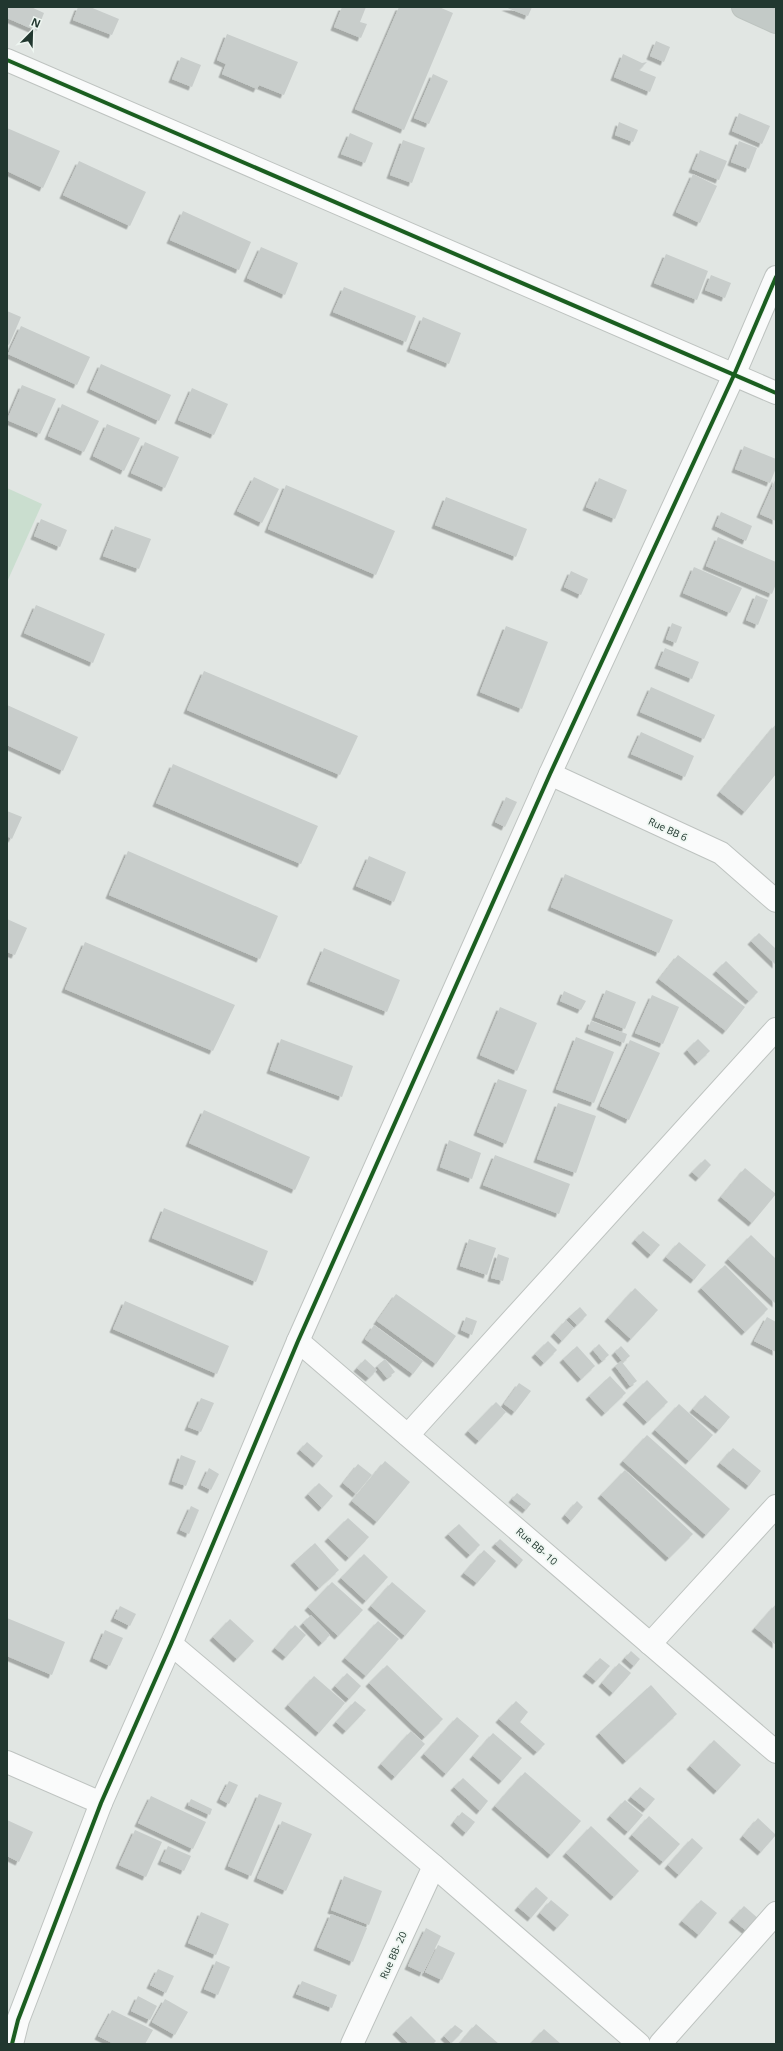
<svg xmlns="http://www.w3.org/2000/svg" width="783" height="2051" font-family="'Open Sans',sans-serif">
	<style>
		.green { fill: #cadecf }
		.building { fill: #c8cdcb; filter: url(#shadow) }
		.lines { fill: none; stroke-linecap: round; stroke-linejoin: round }
		.minor-casing { stroke: #bec3c0; stroke-width: 24 }
		.tertiary-casing { stroke: #bec3c0; stroke-width: 24 }
		.trunk-casing { stroke: #bcc3bf; stroke-width: 24 }
		.minor { stroke: #fafbfb; stroke-width: 22 }
		.tertiary { stroke: #fafbfb; stroke-width: 22 }
		.trunk { stroke: #c3cac7; stroke-width: 22 }
		.cycleway-casing { stroke: #eef6f1; stroke-width: 6 }
		.cycleway { stroke: #1b5e20; stroke-width: 4 }
		.labels { text-anchor: middle; dominant-baseline: central; stroke-width: 3.5; stroke-linejoin: round; paint-order: stroke }
		.street-label { font-size: 10px; fill: #21372f; stroke: #eef6f1 }
	</style>
	<defs>
		<filter id="shadow"><feDropShadow dx="-3.5" dy="3.5" stdDeviation="0" flood-color="#0004"/></filter>
	</defs>
	<rect width="100%" height="100%" fill="#e1e6e3"/>
	<path class="green" d="M7,488L42,504L7,582Z"/>
	<g class="building">
		<path d="M7,7H31L44,13L37,31L7,18Z"/>
		<path d="M78,7H90L119,19L112,35L73,20Z"/>
		<path d="M342,7H366L360,22L367,24L361,38L334,27Z"/>
		<path d="M399,7H439L453,13L404,130L355,109Z"/>
		<path d="M505,7H532L528,16Z"/>
		<path d="M227,34L298,62L284,95L259,85L257,89L222,74L226,64L217,60Z"/>
		<path d="M656,41L670,47L664,62L650,56Z"/>
		<path d="M623,54L642,63L647,62L639,70L656,77L650,92L614,77Z"/>
		<path d="M181,57L201,65L192,87L172,79Z"/>
		<path d="M433,74L448,81L429,124L414,118Z"/>
		<path d="M739,113L770,126L762,144L732,131Z"/>
		<path d="M619,122L638,130L633,142L615,135Z"/>
		<path d="M7,128L60,151L43,188L7,171Z"/>
		<path d="M350,133L373,143L365,163L341,154Z"/>
		<path d="M403,140L425,148L412,183L390,175Z"/>
		<path d="M739,141L757,148L749,169L731,162Z"/>
		<path d="M700,150L727,161L719,180L692,169Z"/>
		<path d="M79,161L146,192L130,226L63,195Z"/>
		<path d="M693,174L717,186L700,223L676,212Z"/>
		<path d="M183,211L251,242L239,270L170,240Z"/>
		<path d="M261,247L298,263L285,295L247,278Z"/>
		<path d="M666,254L708,271L697,300L654,283Z"/>
		<path d="M711,275L731,283L725,298L705,290Z"/>
		<path d="M344,287L416,316L406,342L333,312Z"/>
		<path d="M7,311L21,317L9,345L7,344Z"/>
		<path d="M423,317L461,333L449,364L410,348Z"/>
		<path d="M21,326L90,357L77,385L8,354Z"/>
		<path d="M101,364L171,395L159,421L90,389Z"/>
		<path d="M22,385L56,399L40,434L7,420Z"/>
		<path d="M192,388L228,404L214,435L178,420Z"/>
		<path d="M62,404L99,421L84,452L48,436Z"/>
		<path d="M107,424L140,438L124,471L93,456Z"/>
		<path d="M145,442L179,457L165,488L131,473Z"/>
		<path d="M744,446L776,459V468L770,483L735,469Z"/>
		<path d="M254,477L279,489L262,523L237,511Z"/>
		<path d="M599,478L627,490L615,519L586,507Z"/>
		<path d="M776,478V521L760,514Z"/>
		<path d="M286,485L395,531L376,575L268,529Z"/>
		<path d="M446,497L527,529L516,557L435,525Z"/>
		<path d="M721,512L752,526L746,541L715,526Z"/>
		<path d="M41,519L67,530L60,547L34,536Z"/>
		<path d="M115,526L151,539L139,569L103,556Z"/>
		<path d="M718,537L776,562V584L772,594L706,566Z"/>
		<path d="M694,567L742,588L730,613L683,593Z"/>
		<path d="M571,571L588,579L581,595L564,587Z"/>
		<path d="M756,595L768,600L758,625L746,620Z"/>
		<path d="M36,605L105,634L93,663L24,633Z"/>
		<path d="M672,623L682,627L676,643L666,639Z"/>
		<path d="M506,626L548,642L522,709L480,692Z"/>
		<path d="M665,648L699,662L692,679L658,665Z"/>
		<path d="M204,671L358,736L340,775L187,710Z"/>
		<path d="M651,687L715,715L704,739L640,712Z"/>
		<path d="M7,705L78,737L63,771L7,745Z"/>
		<path d="M776,724V774L745,812L720,792Z"/>
		<path d="M641,732L694,756L685,777L631,754Z"/>
		<path d="M173,764L318,826L301,864L156,803Z"/>
		<path d="M506,797L517,802L505,827L495,822Z"/>
		<path d="M7,811L22,817L12,839L7,836Z"/>
		<path d="M128,851L278,916L260,959L109,895Z"/>
		<path d="M369,856L406,872L394,902L356,886Z"/>
		<path d="M565,874L673,920L659,953L551,907Z"/>
		<path d="M7,919L27,928L15,955L7,952Z"/>
		<path d="M759,933L776,949V965L751,941Z"/>
		<path d="M85,942L235,1005L213,1051L65,989Z"/>
		<path d="M324,948L400,980L387,1012L310,981Z"/>
		<path d="M678,955L745,1007L726,1031L659,979Z"/>
		<path d="M726,961L758,992L749,1001L716,971Z"/>
		<path d="M606,990L636,1002L625,1029L595,1017Z"/>
		<path d="M564,991L586,1001L581,1010L560,1001Z"/>
		<path d="M652,995L679,1007L663,1044L635,1033Z"/>
		<path d="M500,1007L537,1023L517,1071L480,1055Z"/>
		<path d="M591,1021L627,1034L624,1043L588,1029Z"/>
		<path d="M576,1037L614,1052L594,1103L556,1089Z"/>
		<path d="M281,1039L353,1066L342,1097L270,1070Z"/>
		<path d="M698,1039L710,1051L698,1062L687,1050Z"/>
		<path d="M630,1040L660,1053L629,1120L600,1106Z"/>
		<path d="M498,1079L527,1090L506,1144L477,1132Z"/>
		<path d="M558,1103L596,1116L576,1173L537,1159Z"/>
		<path d="M204,1110L310,1157L295,1190L189,1143Z"/>
		<path d="M449,1140L481,1153L472,1179L440,1167Z"/>
		<path d="M495,1155L570,1184L559,1214L483,1185Z"/>
		<path d="M705,1159L711,1165L699,1178L692,1172Z"/>
		<path d="M745,1168L776,1194L752,1223L721,1197Z"/>
		<path d="M164,1208L268,1251L256,1282L152,1238Z"/>
		<path d="M643,1231L660,1245L651,1255L635,1240Z"/>
		<path d="M751,1235L776,1259V1304L728,1259Z"/>
		<path d="M469,1239L496,1248L487,1275L460,1266Z"/>
		<path d="M679,1242L706,1265L694,1280L666,1257Z"/>
		<path d="M498,1254L509,1258L503,1281L491,1278Z"/>
		<path d="M725,1265L768,1309L745,1332L701,1288Z"/>
		<path d="M635,1288L658,1310L631,1339L608,1318Z"/>
		<path d="M396,1294L456,1336L436,1364L377,1321Z"/>
		<path d="M125,1301L229,1346L217,1374L113,1329Z"/>
		<path d="M580,1307L587,1315L577,1325L569,1317Z"/>
		<path d="M466,1317L477,1321L472,1335L461,1330Z"/>
		<path d="M767,1317L776,1322V1352L754,1341Z"/>
		<path d="M566,1320L574,1328L562,1341L554,1333Z"/>
		<path d="M374,1325L423,1361L413,1374L365,1339Z"/>
		<path d="M548,1341L557,1350L544,1363L535,1354Z"/>
		<path d="M599,1344L609,1355L602,1361L593,1350Z"/>
		<path d="M577,1346L595,1366L581,1379L563,1359Z"/>
		<path d="M621,1346L630,1356L623,1362L615,1352Z"/>
		<path d="M365,1359L377,1370L369,1378L357,1368Z"/>
		<path d="M385,1359L395,1372L387,1378L377,1366Z"/>
		<path d="M621,1361L637,1381L630,1386L615,1366Z"/>
		<path d="M610,1376L626,1393L605,1413L589,1396Z"/>
		<path d="M647,1380L668,1402L647,1422L626,1401Z"/>
		<path d="M519,1383L531,1391L515,1412L504,1404Z"/>
		<path d="M705,1395L730,1417L719,1430L693,1409Z"/>
		<path d="M201,1398L214,1403L201,1432L188,1427Z"/>
		<path d="M496,1402L506,1412L479,1441L468,1431Z"/>
		<path d="M679,1404L713,1435L689,1461L655,1430Z"/>
		<path d="M647,1435L730,1509L706,1535L623,1461Z"/>
		<path d="M307,1442L323,1456L316,1464L300,1450Z"/>
		<path d="M733,1448L761,1471L749,1486L720,1463Z"/>
		<path d="M181,1455L196,1461L186,1486L172,1481Z"/>
		<path d="M385,1461L410,1482L377,1522L352,1501Z"/>
		<path d="M358,1464L372,1475L356,1494L343,1483Z"/>
		<path d="M209,1468L219,1474L211,1490L201,1485Z"/>
		<path d="M625,1470L693,1534L669,1558L601,1495Z"/>
		<path d="M319,1483L333,1496L322,1508L308,1494Z"/>
		<path d="M517,1493L531,1504L526,1510L512,1499Z"/>
		<path d="M577,1501L583,1507L571,1521L565,1515Z"/>
		<path d="M191,1506L199,1510L189,1534L180,1530Z"/>
		<path d="M348,1518L369,1537L349,1558L328,1538Z"/>
		<path d="M459,1524L480,1545L470,1555L448,1534Z"/>
		<path d="M500,1539L523,1560L519,1565L495,1544Z"/>
		<path d="M315,1543L339,1570L319,1588L294,1562Z"/>
		<path d="M484,1550L496,1561L477,1583L464,1573Z"/>
		<path d="M364,1554L388,1577L366,1601L341,1578Z"/>
		<path d="M332,1582L363,1610L338,1636L308,1607Z"/>
		<path d="M392,1582L426,1611L405,1636L371,1606Z"/>
		<path d="M776,1604V1645L755,1628Z"/>
		<path d="M120,1606L136,1614L130,1626L114,1618Z"/>
		<path d="M311,1615L330,1635L322,1643L303,1623Z"/>
		<path d="M7,1618L65,1642L52,1675L7,1656Z"/>
		<path d="M230,1619L254,1641L237,1659L213,1637Z"/>
		<path d="M378,1621L399,1639L366,1676L345,1658Z"/>
		<path d="M295,1625L306,1635L286,1657L275,1648Z"/>
		<path d="M105,1630L123,1638L110,1666L93,1658Z"/>
		<path d="M631,1651L640,1659L634,1666L625,1658Z"/>
		<path d="M600,1658L610,1666L596,1681L586,1673Z"/>
		<path d="M619,1663L631,1673L613,1693L602,1683Z"/>
		<path d="M387,1665L443,1719L425,1737L369,1683Z"/>
		<path d="M347,1673L361,1686L349,1699L335,1686Z"/>
		<path d="M314,1676L345,1703L319,1733L288,1705Z"/>
		<path d="M651,1685L677,1714L626,1761L599,1733Z"/>
		<path d="M355,1701L366,1710L346,1731L336,1722Z"/>
		<path d="M516,1701L528,1712L520,1722L545,1744L537,1752L499,1719Z"/>
		<path d="M457,1717L479,1736L446,1774L424,1754Z"/>
		<path d="M411,1731L425,1744L395,1777L381,1764Z"/>
		<path d="M493,1733L522,1758L502,1781L473,1756Z"/>
		<path d="M714,1740L741,1765L717,1791L690,1766Z"/>
		<path d="M525,1772L581,1821L551,1855L495,1806Z"/>
		<path d="M463,1778L488,1801L480,1811L454,1787Z"/>
		<path d="M229,1781L238,1785L229,1804L220,1799Z"/>
		<path d="M640,1787L655,1799L646,1809L631,1797Z"/>
		<path d="M259,1794L282,1803L251,1876L228,1866Z"/>
		<path d="M151,1796L206,1822L193,1849L138,1823Z"/>
		<path d="M191,1799L212,1809L210,1815L188,1805Z"/>
		<path d="M625,1800L643,1815L628,1832L610,1816Z"/>
		<path d="M462,1812L475,1822L466,1833L454,1822Z"/>
		<path d="M649,1816L680,1844L663,1862L632,1835Z"/>
		<path d="M758,1818L776,1835L761,1852L743,1836Z"/>
		<path d="M7,1820L33,1832L19,1862L7,1856Z"/>
		<path d="M282,1821L312,1834L286,1891L257,1878Z"/>
		<path d="M591,1826L639,1871L614,1897L566,1853Z"/>
		<path d="M135,1830L162,1842L146,1877L119,1865Z"/>
		<path d="M692,1838L703,1848L679,1875L668,1865Z"/>
		<path d="M168,1846L191,1856L184,1871L161,1861Z"/>
		<path d="M344,1876L382,1891L369,1925L331,1910Z"/>
		<path d="M536,1887L548,1898L531,1918L518,1907Z"/>
		<path d="M551,1900L569,1915L557,1928L540,1913Z"/>
		<path d="M701,1900L717,1913L699,1935L682,1921Z"/>
		<path d="M744,1906L760,1920L749,1933L732,1919Z"/>
		<path d="M201,1912L229,1924L216,1955L188,1943Z"/>
		<path d="M331,1914L367,1928L353,1962L317,1947Z"/>
		<path d="M426,1928L441,1936L423,1973L408,1966Z"/>
		<path d="M438,1945L455,1953L442,1980L425,1972Z"/>
		<path d="M216,1961L230,1967L218,1995L204,1989Z"/>
		<path d="M158,1969L174,1976L166,1993L150,1985Z"/>
		<path d="M302,1981L337,1995L332,2008L296,1994Z"/>
		<path d="M138,1996L157,2006L150,2020L131,2011Z"/>
		<path d="M165,1999L188,2012L175,2035L152,2022Z"/>
		<path d="M112,2010L153,2030L145,2044H114L98,2036Z"/>
		<path d="M411,2016L436,2041L433,2044H409L396,2031Z"/>
		<path d="M476,2024L499,2044H459Z"/>
		<path d="M455,2025L463,2031L451,2043L444,2036Z"/>
		<path d="M544,2029L561,2044H530Z"/>
	</g>
	<g class="lines">
		<g class="minor-casing">
			<g id="minor">
				<path d="M7,60L776,393"/>
				<path d="M550,774L721,853L776,901"/>
				<path d="M298,1341L776,1752"/>
				<path d="M408,1435L776,1029"/>
				<path d="M171,1644L434,1866L639,2044"/>
				<path d="M650,1644L776,1506"/>
				<path d="M7,1762L101,1803"/>
				<path d="M352,2044L434,1866"/>
				<path d="M660,2044L776,1913"/>
			</g>
		</g>
		<g class="tertiary-casing">
			<path id="tertiary" d="M12,2044L18,2020L101,1803L171,1644L298,1341L550,774L734,375L776,277"/>
		</g>
		<g class="trunk-casing">
			<path id="trunk" d="M743,7L776,22"/>
		</g>
		<use href="#minor" class="minor"/>
		<use href="#tertiary" class="tertiary"/>
		<use href="#trunk" class="trunk"/>
		<g class="cycleway-casing">
			<g id="cycleway">
				<path d="M7,60L776,393"/>
				<path d="M12,2044L18,2020L101,1803L171,1644L298,1341L550,774L734,375L776,277"/>
			</g>
		</g>
		<use href="#cycleway" class="cycleway"/>
	</g>
	<g class="labels">
		<g class="street-label">
			<text transform="translate(668 829) rotate(25)">Rue BB 6</text>
			<text transform="translate(537 1546) rotate(41)">Rue BB- 10</text>
			<text transform="translate(393 1955) rotate(-66)">Rue BB- 20</text>
		</g>
	</g>
	<rect width="783" height="2051" fill="none" stroke="#21372f" stroke-width="16"/>
	<g transform="translate(32 32) rotate(23)" stroke="#eef6f1" stroke-width="3" paint-order="stroke">
	<path d="M0-3L7 15L0 10L-7 15Z" fill="#21372f"/>
	<text y="-6" font-size="11" font-weight="bold" text-anchor="middle" fill="#21372f">N</text>
	</g>
</svg>
